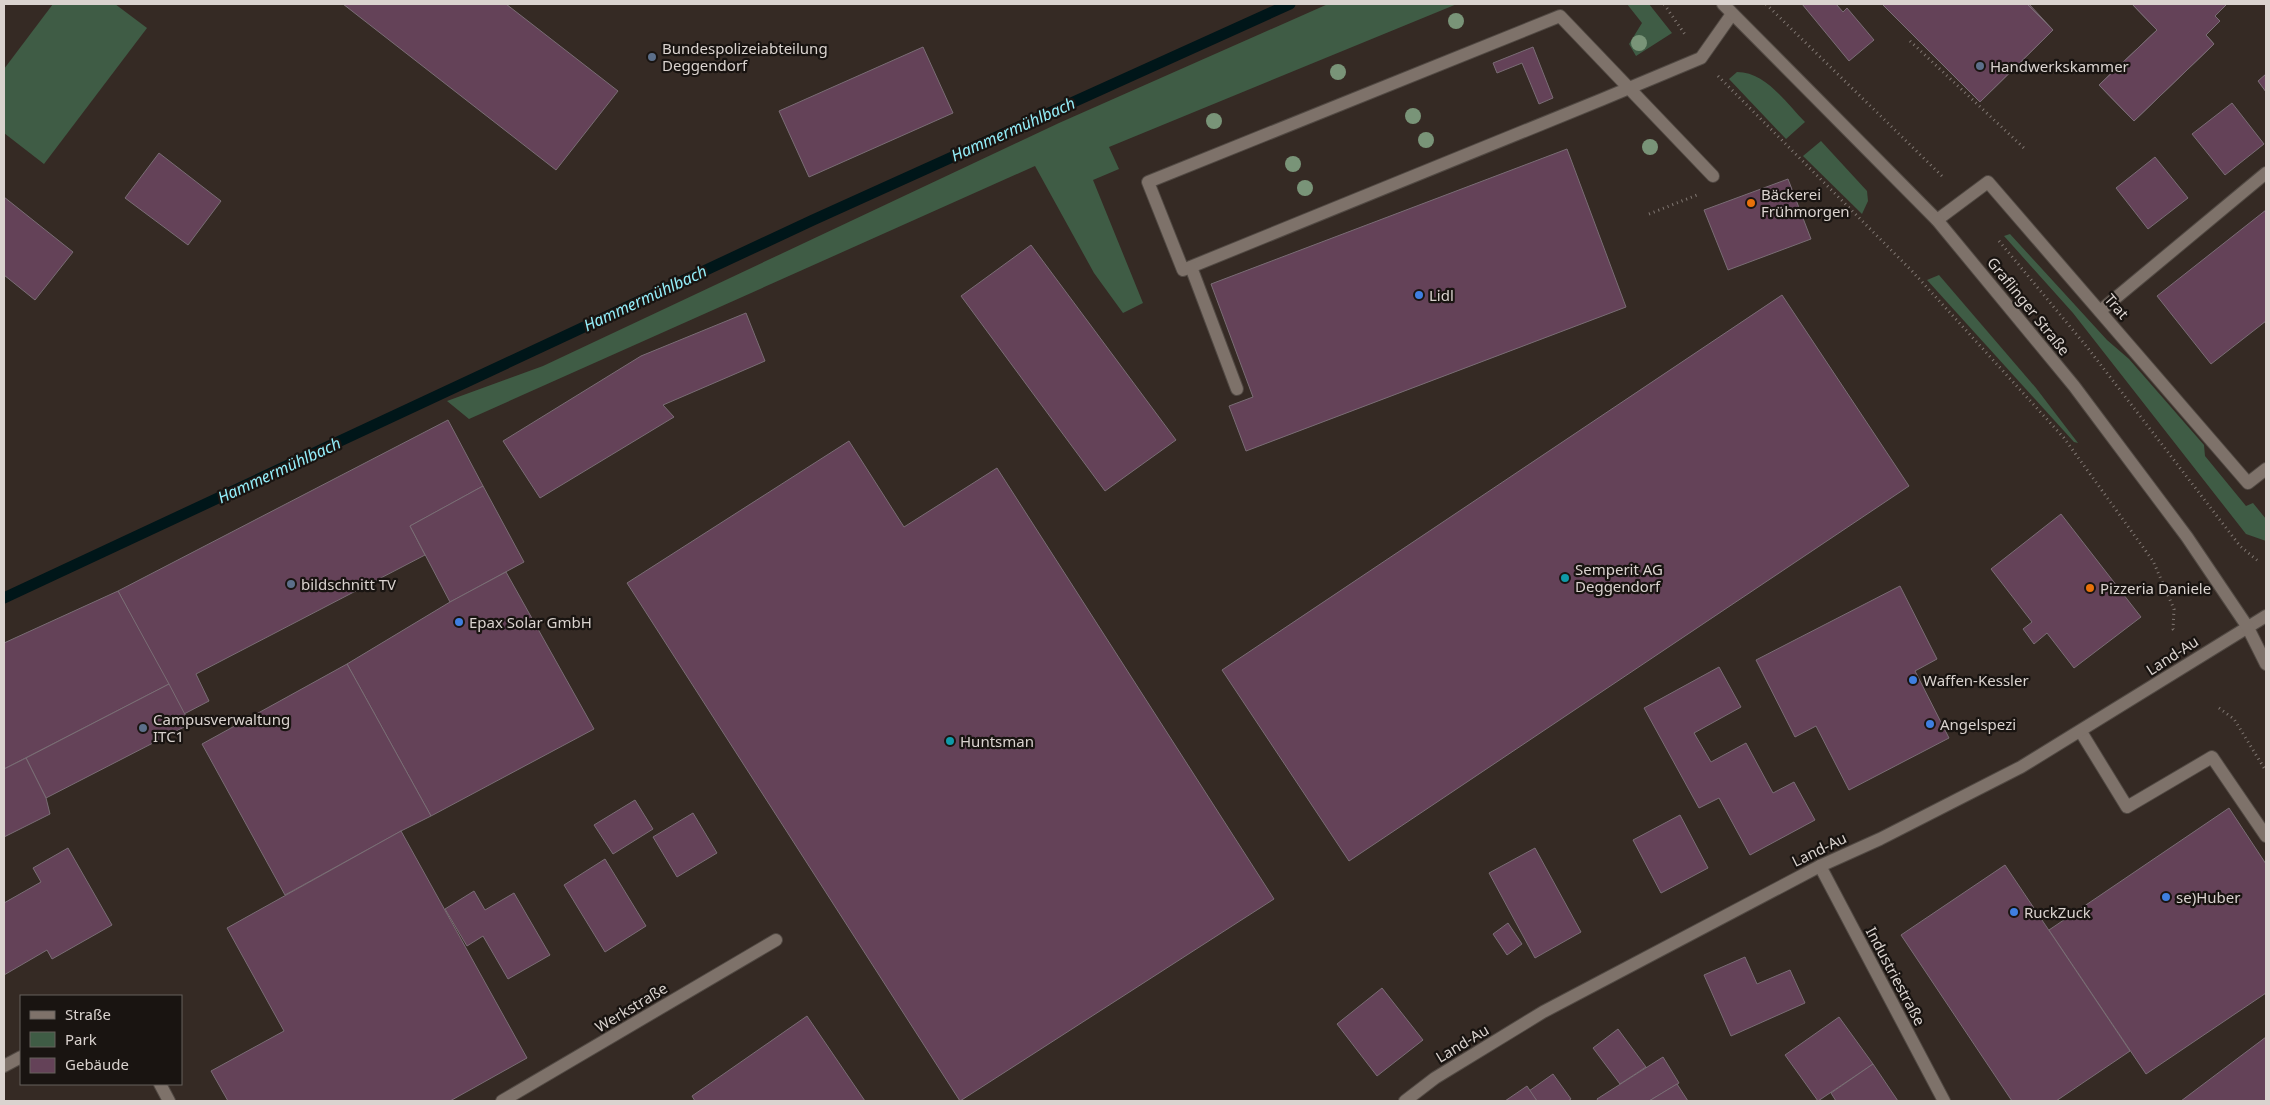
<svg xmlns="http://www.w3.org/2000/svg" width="2270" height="1105" font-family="'Noto Sans',sans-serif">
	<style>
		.green { fill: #3f5c45 }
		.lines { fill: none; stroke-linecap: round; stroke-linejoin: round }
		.stream { stroke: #001619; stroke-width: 11 }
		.building { fill: #644258; stroke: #7a6d75 }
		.service-casing { stroke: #514943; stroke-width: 14 }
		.minor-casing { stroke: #514943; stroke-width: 14 }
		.tertiary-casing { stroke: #514943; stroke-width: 14 }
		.path { stroke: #817873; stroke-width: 3; stroke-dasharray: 1 4; stroke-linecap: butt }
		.service { stroke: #7e726a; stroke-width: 12 }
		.minor { stroke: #7e726a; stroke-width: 12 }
		.tertiary { stroke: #7e726a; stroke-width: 12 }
		.tree { fill: #799478 }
		.service-dot { fill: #5c6f8a; stroke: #191411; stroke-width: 2 }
		.food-dot { fill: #e8710a; stroke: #191411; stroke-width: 2 }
		.shop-dot { fill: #3f7fe0; stroke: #191411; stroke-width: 2 }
		.culture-dot { fill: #0f9aa8; stroke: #191411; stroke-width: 2 }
		.labels { text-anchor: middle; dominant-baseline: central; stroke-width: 4.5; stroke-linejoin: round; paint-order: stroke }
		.poi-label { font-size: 15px; fill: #dad3cf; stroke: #191411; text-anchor: start }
		.street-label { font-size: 15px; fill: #dad3cf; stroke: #191411 }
		.water-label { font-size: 16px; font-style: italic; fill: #94eefa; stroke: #191411 }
	</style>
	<rect width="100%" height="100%" fill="#352a24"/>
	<g class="green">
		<path d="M53,4H115L147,28L44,164L4,133V69Z"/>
		<path d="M1328,4H1457L1109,147L1119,169L1093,180L1143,303L1123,313L1094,273L1035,166L469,419L447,401L543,366L1059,123Z"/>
		<path d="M1627,4H1649L1672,33L1636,56L1629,44L1642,23Z"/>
		<path d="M1737,72C1766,72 1786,103 1805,122L1786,139L1729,79Z"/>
		<path d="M1821,141L1867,191L1868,201L1862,214L1803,156Z"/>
		<path d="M2010,234L2107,340L2129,359L2204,445L2205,456L2246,506L2253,503L2266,519V541L2246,534L2073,313L2004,236Z"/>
		<path d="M1939,275L2036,388L2078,443L2074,442L1927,280Z"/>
	</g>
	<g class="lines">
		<path class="stream" d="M4,598L813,220L1290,4"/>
	</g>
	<g class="building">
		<path d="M343,4H506L618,91L556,170Z"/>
		<path d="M1802,4H1836L1843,12L1847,8L1874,40L1849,61Z"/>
		<path d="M1882,4H2029L2053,30L1980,102Z"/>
		<path d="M1882,4H2027L2053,30L1980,102Z"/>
		<path d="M2132,4H2227L2215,16L2220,21L2206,35L2214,44L2134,121L2099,85L2157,30Z"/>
		<path d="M2132,4H2227L2215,16L2220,21L2206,35L2214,44L2134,121L2099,85L2157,30Z"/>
		<path d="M923,47L953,113L809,177L779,111Z"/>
		<path d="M1533,47L1553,98L1539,104L1522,63L1497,73L1493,63Z"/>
		<path d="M2266,74V92L2258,81Z"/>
		<path d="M2232,103L2264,144L2225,175L2192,134Z"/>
		<path d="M1567,149L1626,307L1246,451L1229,406L1253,397L1211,284Z"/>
		<path d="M159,153L221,201L188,245L125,198Z"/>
		<path d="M2155,157L2188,198L2148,229L2116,188Z"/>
		<path d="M1788,179L1811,239L1728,270L1704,210Z"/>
		<path d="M4,197L73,252L35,300L4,275Z"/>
		<path d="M2266,210V321L2211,364L2157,296Z"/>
		<path d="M1031,245L1176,440L1105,491L961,296Z"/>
		<path d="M1782,295L1909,486L1349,861L1222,670Z"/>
		<path d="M746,313L765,361L663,405L674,417L540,498L503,441L641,356Z"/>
		<path d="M448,420L483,486L410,526L425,555L196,674L209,701L184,714L118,591Z"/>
		<path d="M849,441L904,527L997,468L1274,899L960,1101L627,583Z"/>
		<path d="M483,486L524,562L450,602L410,526Z"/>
		<path d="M2061,514L2141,617L2074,668L2047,633L2034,644L2023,629L2032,622L1991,569Z"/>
		<path d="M506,572L594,729L431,816L347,664L450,602Z"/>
		<path d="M1900,586L1937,659L1915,671L1949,738L1849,790L1816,726L1795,737L1756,660Z"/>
		<path d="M118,591L169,684L4,769V643Z"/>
		<path d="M347,664L431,816L401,831L285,895L202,744Z"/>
		<path d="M1719,667L1741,707L1694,733L1711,762L1746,743L1773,793L1794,782L1815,820L1750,855L1719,798L1699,808L1644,708Z"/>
		<path d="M169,684L190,724L46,798L26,758Z"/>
		<path d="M26,758L46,798L50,814L4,837V769Z"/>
		<path d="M635,800L653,829L613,854L594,825Z"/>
		<path d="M2229,808L2266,864V993L2146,1074L2049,930Z"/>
		<path d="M693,813L717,853L677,877L653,837Z"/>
		<path d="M1680,815L1708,868L1661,893L1633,840Z"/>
		<path d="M401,831L527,1058L450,1101H228L211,1071L284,1031L227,928Z"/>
		<path d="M68,848L112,925L52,959L47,950L4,975V903L41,882L33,868Z"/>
		<path d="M1535,848L1581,932L1535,958L1489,873Z"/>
		<path d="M605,859L646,926L605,952L564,885Z"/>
		<path d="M2005,865L2130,1051L2056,1101H2012L1901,935Z"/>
		<path d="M474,891L485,910L514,893L550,955L508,979L483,936L467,946L445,909Z"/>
		<path d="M1508,923L1522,944L1507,955L1493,934Z"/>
		<path d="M1745,957L1757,984L1790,970L1805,1003L1731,1036L1704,975Z"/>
		<path d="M1382,988L1423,1040L1377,1076L1337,1024Z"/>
		<path d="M807,1016L865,1101H695L692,1096Z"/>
		<path d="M1839,1017L1873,1064L1818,1101L1785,1055Z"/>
		<path d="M1618,1029L1646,1067L1620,1084L1593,1048Z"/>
		<path d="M2266,1037V1101H2181Z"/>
		<path d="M1663,1057L1679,1083L1649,1101H1598L1597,1099Z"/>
		<path d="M1873,1064L1898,1101H1836L1831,1093Z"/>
		<path d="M1553,1074L1571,1099L1568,1101H1537L1529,1091Z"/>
		<path d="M1677,1084L1688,1101H1649Z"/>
		<path d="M1527,1086L1537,1101H1505Z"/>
	</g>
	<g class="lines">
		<g class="service-casing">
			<g id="service">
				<path d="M1713,176L1560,16L1148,182L1183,270L1603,99L1701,58L1732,14"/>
				<path d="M1191,267L1237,389"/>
				<path d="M2100,311L2266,173"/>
				<path d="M2081,732L2127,807L2212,757L2266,836"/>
				<path d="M4,1066L21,1057"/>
				<path d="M160,1084L169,1101"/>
			</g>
		</g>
		<g class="minor-casing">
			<g id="minor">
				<path d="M1937,220L1988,182L2248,483L2266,469"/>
				<path d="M1820,866L1944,1101"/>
				<path d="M502,1101L776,940"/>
				<path d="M1405,1101L1435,1078L1543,1012L1820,866L1880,839L2021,767L2266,616"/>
			</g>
		</g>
		<g class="tertiary-casing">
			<path id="tertiary" d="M1723,4L1937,220L2074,386L2187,537L2247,626L2266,664"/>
		</g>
		<g class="path">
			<path d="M1664,4L1686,36"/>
			<path d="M1766,4L1943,177"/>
			<path d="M1910,41L2025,149"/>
			<path d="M1718,76L1912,271L2064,438L2153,561L2174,609L2173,629L2176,632"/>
			<path d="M1649,214L1697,195"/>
			<path d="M1999,241L2087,347L2240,546L2258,561"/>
			<path d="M2219,708L2234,719L2266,771"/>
		</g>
		<use href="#service" class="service"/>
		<use href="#minor" class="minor"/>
		<use href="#tertiary" class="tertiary"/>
	</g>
	<g class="tree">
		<circle cx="1456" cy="21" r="8"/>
		<circle cx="1639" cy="43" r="8"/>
		<circle cx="1338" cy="72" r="8"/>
		<circle cx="1413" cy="116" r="8"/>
		<circle cx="1214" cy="121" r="8"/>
		<circle cx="1426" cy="140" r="8"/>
		<circle cx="1650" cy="147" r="8"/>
		<circle cx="1293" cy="164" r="8"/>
		<circle cx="1305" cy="188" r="8"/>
	</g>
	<g class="service-dot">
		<circle cx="652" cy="57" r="5"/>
		<circle cx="1980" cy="66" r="5"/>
		<circle cx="291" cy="584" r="5"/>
		<circle cx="143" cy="728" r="5"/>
	</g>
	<g class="food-dot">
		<circle cx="1751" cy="203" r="5"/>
		<circle cx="2090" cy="588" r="5"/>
	</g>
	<g class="shop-dot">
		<circle cx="1419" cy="295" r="5"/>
		<circle cx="459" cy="622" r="5"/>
		<circle cx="1913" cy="680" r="5"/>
		<circle cx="1930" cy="724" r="5"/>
		<circle cx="2166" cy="897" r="5"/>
		<circle cx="2014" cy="912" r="5"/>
	</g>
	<g class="culture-dot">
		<circle cx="1565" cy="578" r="5"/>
		<circle cx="950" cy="741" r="5"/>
	</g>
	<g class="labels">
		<g class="poi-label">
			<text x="662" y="48">Bundespolizeiabteilung<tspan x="662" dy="17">Deggendorf</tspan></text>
			<text x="1990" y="66">Handwerkskammer</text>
			<text x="1761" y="194">Bäckerei<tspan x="1761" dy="17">Frühmorgen</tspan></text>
			<text x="1429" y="295">Lidl</text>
			<text x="1575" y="569">Semperit AG<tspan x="1575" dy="17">Deggendorf</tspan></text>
			<text x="301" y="584">bildschnitt TV</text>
			<text x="2100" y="588">Pizzeria Daniele</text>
			<text x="469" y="622">Epax Solar GmbH</text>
			<text x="1923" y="680">Waffen-Kessler</text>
			<text x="153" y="719">Campusverwaltung<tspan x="153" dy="17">ITC1</tspan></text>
			<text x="1940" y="724">Angelspezi</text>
			<text x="960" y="741">Huntsman</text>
			<text x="2176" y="897">se)Huber</text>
			<text x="2024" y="912">RuckZuck</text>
		</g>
		<g class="street-label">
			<text transform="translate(2029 306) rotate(51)">Graflinger Straße</text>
			<text transform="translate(2117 306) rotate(49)">Trat</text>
			<text transform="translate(2172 655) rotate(-33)">Land-Au</text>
			<text transform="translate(1819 849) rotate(-26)">Land-Au</text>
			<text transform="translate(1896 976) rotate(62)">Industriestraße</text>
			<text transform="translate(631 1007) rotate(-31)">Werkstraße</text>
			<text transform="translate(1462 1043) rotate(-31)">Land-Au</text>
		</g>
		<g class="water-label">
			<text transform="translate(1013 129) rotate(-24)">Hammermühlbach</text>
			<text transform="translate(645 298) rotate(-25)">Hammermühlbach</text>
			<text transform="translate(279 470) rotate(-25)">Hammermühlbach</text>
		</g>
	</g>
	<rect width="2270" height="1105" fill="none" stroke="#dad3cf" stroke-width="10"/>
	<rect x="20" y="995" width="162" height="90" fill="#191411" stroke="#66605d"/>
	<rect x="30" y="1011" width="25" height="8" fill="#7e726a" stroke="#66605d"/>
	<text x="65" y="1020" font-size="15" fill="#dad3cf">Straße</text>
	<rect x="30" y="1032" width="25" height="15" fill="#3f5c45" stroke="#66605d"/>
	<text x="65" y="1045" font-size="15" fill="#dad3cf">Park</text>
	<rect x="30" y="1058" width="25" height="15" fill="#644258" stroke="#66605d"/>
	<text x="65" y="1070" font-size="15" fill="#dad3cf">Gebäude</text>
</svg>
